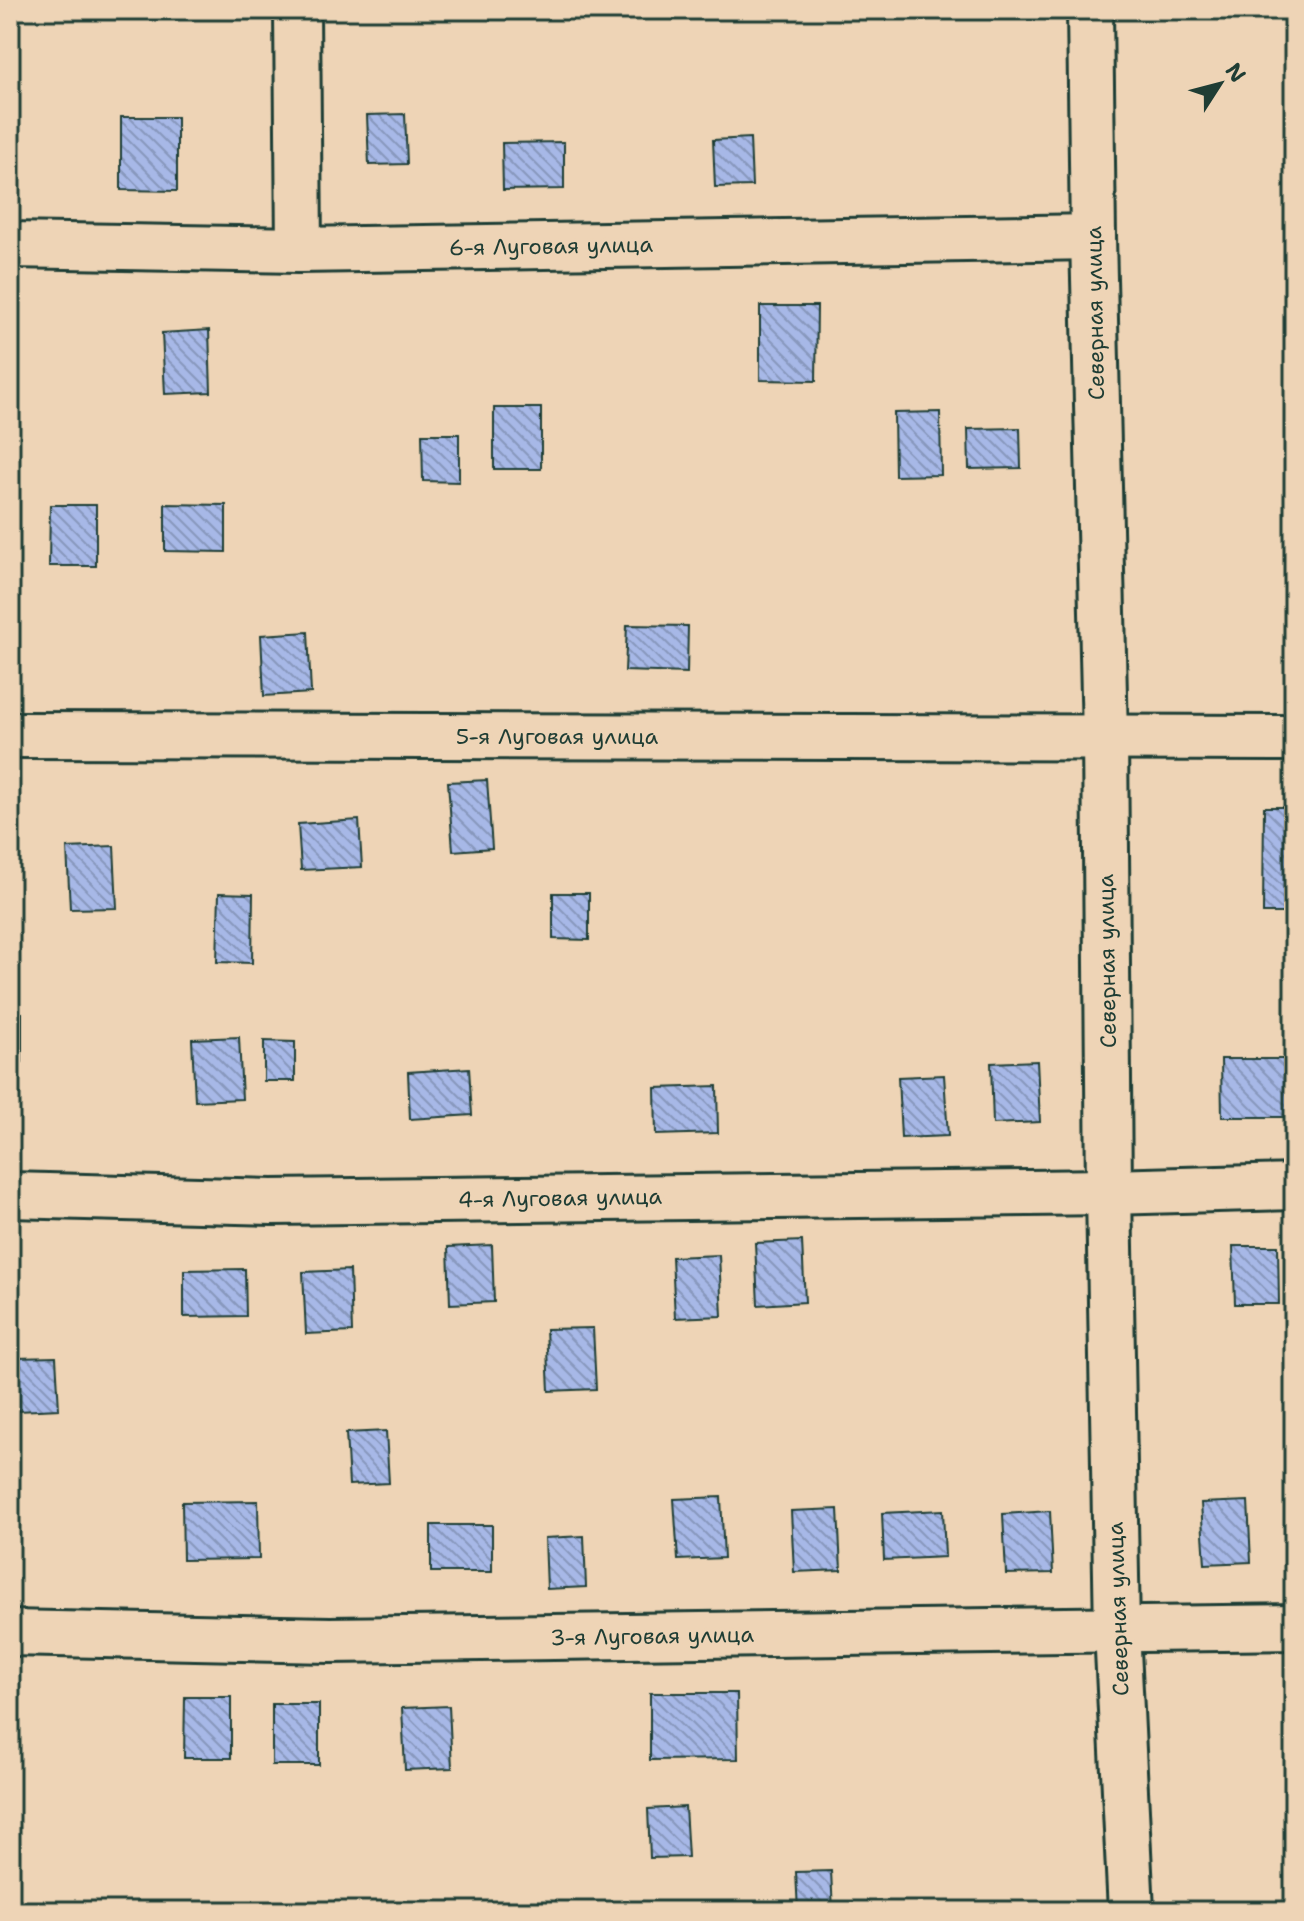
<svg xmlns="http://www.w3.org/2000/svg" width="1304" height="1921" font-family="'Shantell Sans',sans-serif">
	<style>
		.building { fill: url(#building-back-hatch); stroke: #1f3d34; stroke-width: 2 }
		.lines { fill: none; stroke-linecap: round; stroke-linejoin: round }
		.minor-casing { stroke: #1f3d34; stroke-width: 50 }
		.minor { stroke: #eed4b6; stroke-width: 44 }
		.labels { text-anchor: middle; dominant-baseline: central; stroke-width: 8; stroke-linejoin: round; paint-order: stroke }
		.street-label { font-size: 22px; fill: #1f3d34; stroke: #eed4b6 }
	</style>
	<defs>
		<pattern id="building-back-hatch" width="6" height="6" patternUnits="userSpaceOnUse" patternTransform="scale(2)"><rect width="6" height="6" fill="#a7b8e7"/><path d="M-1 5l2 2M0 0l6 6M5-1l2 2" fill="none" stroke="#8797bc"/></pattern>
	</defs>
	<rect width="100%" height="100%" fill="#eed4b6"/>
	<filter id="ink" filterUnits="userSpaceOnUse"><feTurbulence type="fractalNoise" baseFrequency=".0125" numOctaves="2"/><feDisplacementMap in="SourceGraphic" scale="16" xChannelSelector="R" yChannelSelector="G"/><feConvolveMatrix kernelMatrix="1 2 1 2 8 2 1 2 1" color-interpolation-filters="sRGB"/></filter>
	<g filter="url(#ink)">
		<g class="building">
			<path d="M405,114L407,164L369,165L367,115Z"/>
			<path d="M121,117H177V191L121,190Z"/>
			<path d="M750,138L752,186L715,187L713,140Z"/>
			<path d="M564,142V189L503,190L502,143Z"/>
			<path d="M760,306H817L816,381L760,380Z"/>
			<path d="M209,330L211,392L165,394L162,333Z"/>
			<rect x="494" y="408" width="47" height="61"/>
			<path d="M940,412L941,475L895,476L894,413Z"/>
			<path d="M1020,428L1021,468L969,469L968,429Z"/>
			<path d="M422,434H459V482L423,481Z"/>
			<path d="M165,504L226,505V552L165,551Z"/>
			<path d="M50,505H96V566H49Z"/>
			<path d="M627,625L688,626L687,673L625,671Z"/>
			<path d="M308,632L311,693L264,696L261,635Z"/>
			<path d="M487,780L492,848L453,851L448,782Z"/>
			<path d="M1264,807H1294V913H1263Z"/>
			<path d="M359,820L362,867L301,870L298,824Z"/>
			<path d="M114,846L117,908L70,909L67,848Z"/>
			<path d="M219,893L253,894L252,963L217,962Z"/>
			<path d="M553,893H589V940L553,939Z"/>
			<rect x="10" y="1013" width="12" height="49"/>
			<path d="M239,1037L242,1099L195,1101L192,1039Z"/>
			<path d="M264,1041L295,1042V1081H264Z"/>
			<path d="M1221,1059H1294V1117H1222Z"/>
			<path d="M1037,1061L1040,1122L993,1124L991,1063Z"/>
			<path d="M469,1068L472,1115L410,1119L408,1072Z"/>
			<path d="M944,1075L948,1136L901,1138L898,1077Z"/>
			<path d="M717,1086L718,1133L656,1135L655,1088Z"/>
			<path d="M802,1241L805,1302L758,1305L755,1243Z"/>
			<path d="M492,1245L494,1302L450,1304L448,1247Z"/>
			<path d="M1233,1246H1278L1279,1304H1235Z"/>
			<path d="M719,1255L722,1316L675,1318L672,1257Z"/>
			<path d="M245,1269L246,1316L184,1317V1270Z"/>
			<path d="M350,1270L352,1332L306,1334L303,1272Z"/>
			<path d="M593,1328L596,1389L549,1391L546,1329Z"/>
			<path d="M56,1357L59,1409L18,1411L16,1358Z"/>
			<path d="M386,1431L389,1483L349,1485L346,1433Z"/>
			<path d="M721,1497L724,1558L678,1560L674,1499Z"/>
			<path d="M258,1501L259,1559L183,1560L182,1502Z"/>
			<path d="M1248,1501L1251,1562L1205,1564L1201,1503Z"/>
			<path d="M838,1509L841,1570L794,1572L791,1511Z"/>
			<path d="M943,1510L945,1557L884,1560L882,1513Z"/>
			<path d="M1050,1511L1053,1573L1006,1574L1003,1514Z"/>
			<rect x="431" y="1525" width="61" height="47"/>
			<path d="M584,1536L586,1587L547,1589L545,1538Z"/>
			<path d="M10,1693H13L16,1754H10Z"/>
			<path d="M650,1693H737L738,1759L650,1760Z"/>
			<path d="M185,1697H231V1758H184Z"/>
			<rect x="272" y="1704" width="47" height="61"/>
			<path d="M449,1706L452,1768L405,1770L402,1708Z"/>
			<path d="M685,1807L688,1857L650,1858L648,1809Z"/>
			<path d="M831,1871L833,1911H798L796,1872Z"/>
		</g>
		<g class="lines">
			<g class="minor-casing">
				<g id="minor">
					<path d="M297,10L299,250"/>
					<path d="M1090,10L1093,237L1105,737L1109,1192L1117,1630L1131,1911"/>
					<path d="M10,245L299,250L1093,237"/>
					<path d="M10,735L1294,738"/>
					<path d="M10,1195L272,1202L1109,1192L1294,1187"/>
					<path d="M10,1633L330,1640L1294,1627"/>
				</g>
			</g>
			<use href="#minor" class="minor"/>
		</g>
	</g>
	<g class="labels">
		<g class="street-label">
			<text transform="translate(551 246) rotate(-1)">6-я Луговая улица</text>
			<text transform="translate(1095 313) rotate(-91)">Северная улица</text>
			<text x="557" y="736">5-я Луговая улица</text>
			<text transform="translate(1107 961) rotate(-91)">Северная улица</text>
			<text transform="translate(560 1198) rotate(-1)">4-я Луговая улица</text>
			<text transform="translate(1118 1609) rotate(-92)">Северная улица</text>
			<text transform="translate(652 1636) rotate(-1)">3-я Луговая улица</text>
		</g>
	</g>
	<rect width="1304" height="1921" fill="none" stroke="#eed4b6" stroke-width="40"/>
	<rect x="20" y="20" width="1264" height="1881" fill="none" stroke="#1f3d34" stroke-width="3" filter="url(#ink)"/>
	<g transform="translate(1220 84) rotate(54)" stroke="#eed4b6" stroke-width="6" paint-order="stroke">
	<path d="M0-6L14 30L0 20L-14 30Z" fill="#1f3d34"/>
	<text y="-12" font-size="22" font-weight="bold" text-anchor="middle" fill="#1f3d34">N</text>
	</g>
</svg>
